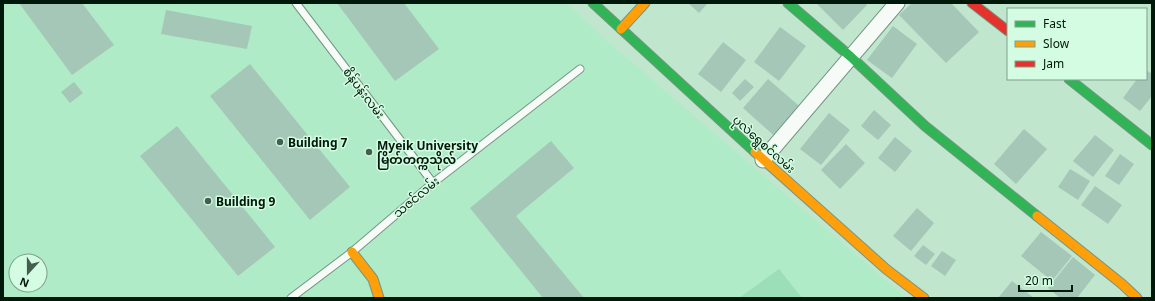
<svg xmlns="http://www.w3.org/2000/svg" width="1155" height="301" font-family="'Noto Sans','Noto Sans Myanmar',sans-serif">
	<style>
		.built { fill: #afebc6; fill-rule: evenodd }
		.green { fill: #9cdeb7 }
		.building { fill: #a5c7b8 }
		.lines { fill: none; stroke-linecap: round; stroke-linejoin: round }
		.lane-casing { stroke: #769583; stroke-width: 9 }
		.street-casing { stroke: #769583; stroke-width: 17 }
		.fast-casing { stroke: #769583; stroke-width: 11 }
		.slow-casing { stroke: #769583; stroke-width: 11 }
		.jam-casing { stroke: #769583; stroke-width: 11 }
		.lane { stroke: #f6fbf8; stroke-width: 7 }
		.street { stroke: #f6fbf8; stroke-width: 15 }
		.fast { stroke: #30b455; stroke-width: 9 }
		.slow { stroke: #ff9f0a; stroke-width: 9 }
		.jam { stroke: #e5322d; stroke-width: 9 }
		.poi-dot { fill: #43604e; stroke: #d3fce2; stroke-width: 1.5 }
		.labels { text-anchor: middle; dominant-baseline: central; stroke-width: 3; stroke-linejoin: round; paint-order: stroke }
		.street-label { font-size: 12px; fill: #001809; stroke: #d3fce2 }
		.poi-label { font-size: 12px; font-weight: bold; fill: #001809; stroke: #d3fce2; text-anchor: start }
	</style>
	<rect width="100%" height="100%" fill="#c0e6ce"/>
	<path class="built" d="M3,3H567L608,42L906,298H3ZM16,261H40V285H16Z"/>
	<path class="green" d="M779,269L802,298H739Z"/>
	<g class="building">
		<path d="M19,3H82L114,45L72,75Z"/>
		<path d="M337,3H404L439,49L395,81Z"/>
		<path d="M688,3H708L699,13Z"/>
		<path d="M816,3H865L867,5L843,30Z"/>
		<path d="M912,3H951L979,32L946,63L899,15Z"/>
		<path d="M166,10L252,26L247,49L161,34Z"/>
		<path d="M893,26L917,44L892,78L867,60Z"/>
		<path d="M780,27L806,46L779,81L754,62Z"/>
		<path d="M723,42L746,60L721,92L698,74Z"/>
		<path d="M250,64L350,187L310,220L210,96Z"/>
		<path d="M1146,70L1152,74V96L1140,111L1123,98L1137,79H1146Z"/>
		<path d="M745,79L754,87L740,101L732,93Z"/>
		<path d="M768,79L805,111L779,140L743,108Z"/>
		<path d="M74,82L83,93L70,103L61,92Z"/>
		<path d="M874,110L891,125L878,140L861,126Z"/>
		<path d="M829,113L850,130L821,165L800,149Z"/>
		<path d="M177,126L275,247L238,276L140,156Z"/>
		<path d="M1024,129L1047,149L1016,184L994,164Z"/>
		<path d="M1095,135L1114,150L1093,177L1073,161Z"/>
		<path d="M895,137L912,151L895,172L878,158Z"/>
		<path d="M551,141L574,168L516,216L584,298H543L470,208Z"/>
		<path d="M846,144L865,163L840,189L821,170Z"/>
		<path d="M1120,154L1134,164L1119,185L1105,176Z"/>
		<path d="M1070,169L1090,181L1078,200L1058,187Z"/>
		<path d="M1095,186L1122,205L1108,224L1081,205Z"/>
		<path d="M917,208L934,223L911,251L893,236Z"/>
		<path d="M1041,232L1072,256L1052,281L1021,256Z"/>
		<path d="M923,245L935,254L926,265L914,256Z"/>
		<path d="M942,251L956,260L945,276L931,266Z"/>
		<path d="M1073,257L1095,275L1077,298H1060L1048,288Z"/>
		<path d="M1012,281L1034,298H998Z"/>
	</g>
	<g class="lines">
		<g class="lane-casing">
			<g id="lane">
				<path d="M296,3L433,183"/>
				<path d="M291,298L352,252L433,183L580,69"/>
			</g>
		</g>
		<g class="street-casing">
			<path id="street" d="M763,160L897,3"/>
		</g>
		<g class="fast-casing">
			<g id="fast">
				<path d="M593,3L755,152"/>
				<path d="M788,3L851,57L925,126L1037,216"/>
				<path d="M1069,79L1152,145"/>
			</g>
		</g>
		<g class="slow-casing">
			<g id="slow">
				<path d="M621,29L645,3"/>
				<path d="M755,152L886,269L924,298"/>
				<path d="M1037,216L1122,284L1137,298"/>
				<path d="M352,252L373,279L379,298"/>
			</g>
		</g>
		<g class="jam-casing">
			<path id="jam" d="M972,3L1008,31"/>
		</g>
		<use href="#lane" class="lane"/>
		<use href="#street" class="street"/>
		<use href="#fast" class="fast"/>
		<use href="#slow" class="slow"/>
		<use href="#jam" class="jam"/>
	</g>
	<g class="poi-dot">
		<circle cx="280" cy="142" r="4"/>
		<circle cx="369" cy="152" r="4"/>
		<circle cx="208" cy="201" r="4"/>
	</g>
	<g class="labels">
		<g class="street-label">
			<text transform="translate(364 93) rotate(53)">စိန်ပန်းလမ်း</text>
			<text transform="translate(764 144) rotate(42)">ပုလဲရွေစင်လမ်း</text>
			<text transform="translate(416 197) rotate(-40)">သဇင်လမ်း</text>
		</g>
		<g class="poi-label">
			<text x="288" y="142">Building 7</text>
			<text x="377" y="145">Myeik University<tspan x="377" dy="14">မြိတ်တက္ကသိုလ်</tspan></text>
			<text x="216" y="201">Building 9</text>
		</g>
	</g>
	<rect width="1155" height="301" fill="none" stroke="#001809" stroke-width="8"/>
	<rect x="1007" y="8" width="140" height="72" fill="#d3fce2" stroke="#7fa18b"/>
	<rect x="1015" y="21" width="20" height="6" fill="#30b455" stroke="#7fa18b"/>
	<text x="1043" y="28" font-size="12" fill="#001809">Fast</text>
	<rect x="1015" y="41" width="20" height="6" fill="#ff9f0a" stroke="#7fa18b"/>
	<text x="1043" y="48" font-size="12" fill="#001809">Slow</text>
	<rect x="1015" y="61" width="20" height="6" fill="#e5322d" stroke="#7fa18b"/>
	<text x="1043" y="68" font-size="12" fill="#001809">Jam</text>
	<g transform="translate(28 273) rotate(201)"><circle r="19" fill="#d3fce2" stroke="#7fa18b"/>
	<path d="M0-3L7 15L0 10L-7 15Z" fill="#43604e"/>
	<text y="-6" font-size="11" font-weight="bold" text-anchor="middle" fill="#001809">N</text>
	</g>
	<path d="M1019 285v6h53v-6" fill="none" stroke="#001809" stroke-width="2"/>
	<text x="1025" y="285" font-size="12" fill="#001809" stroke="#d3fce2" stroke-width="3" paint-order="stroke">20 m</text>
</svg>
